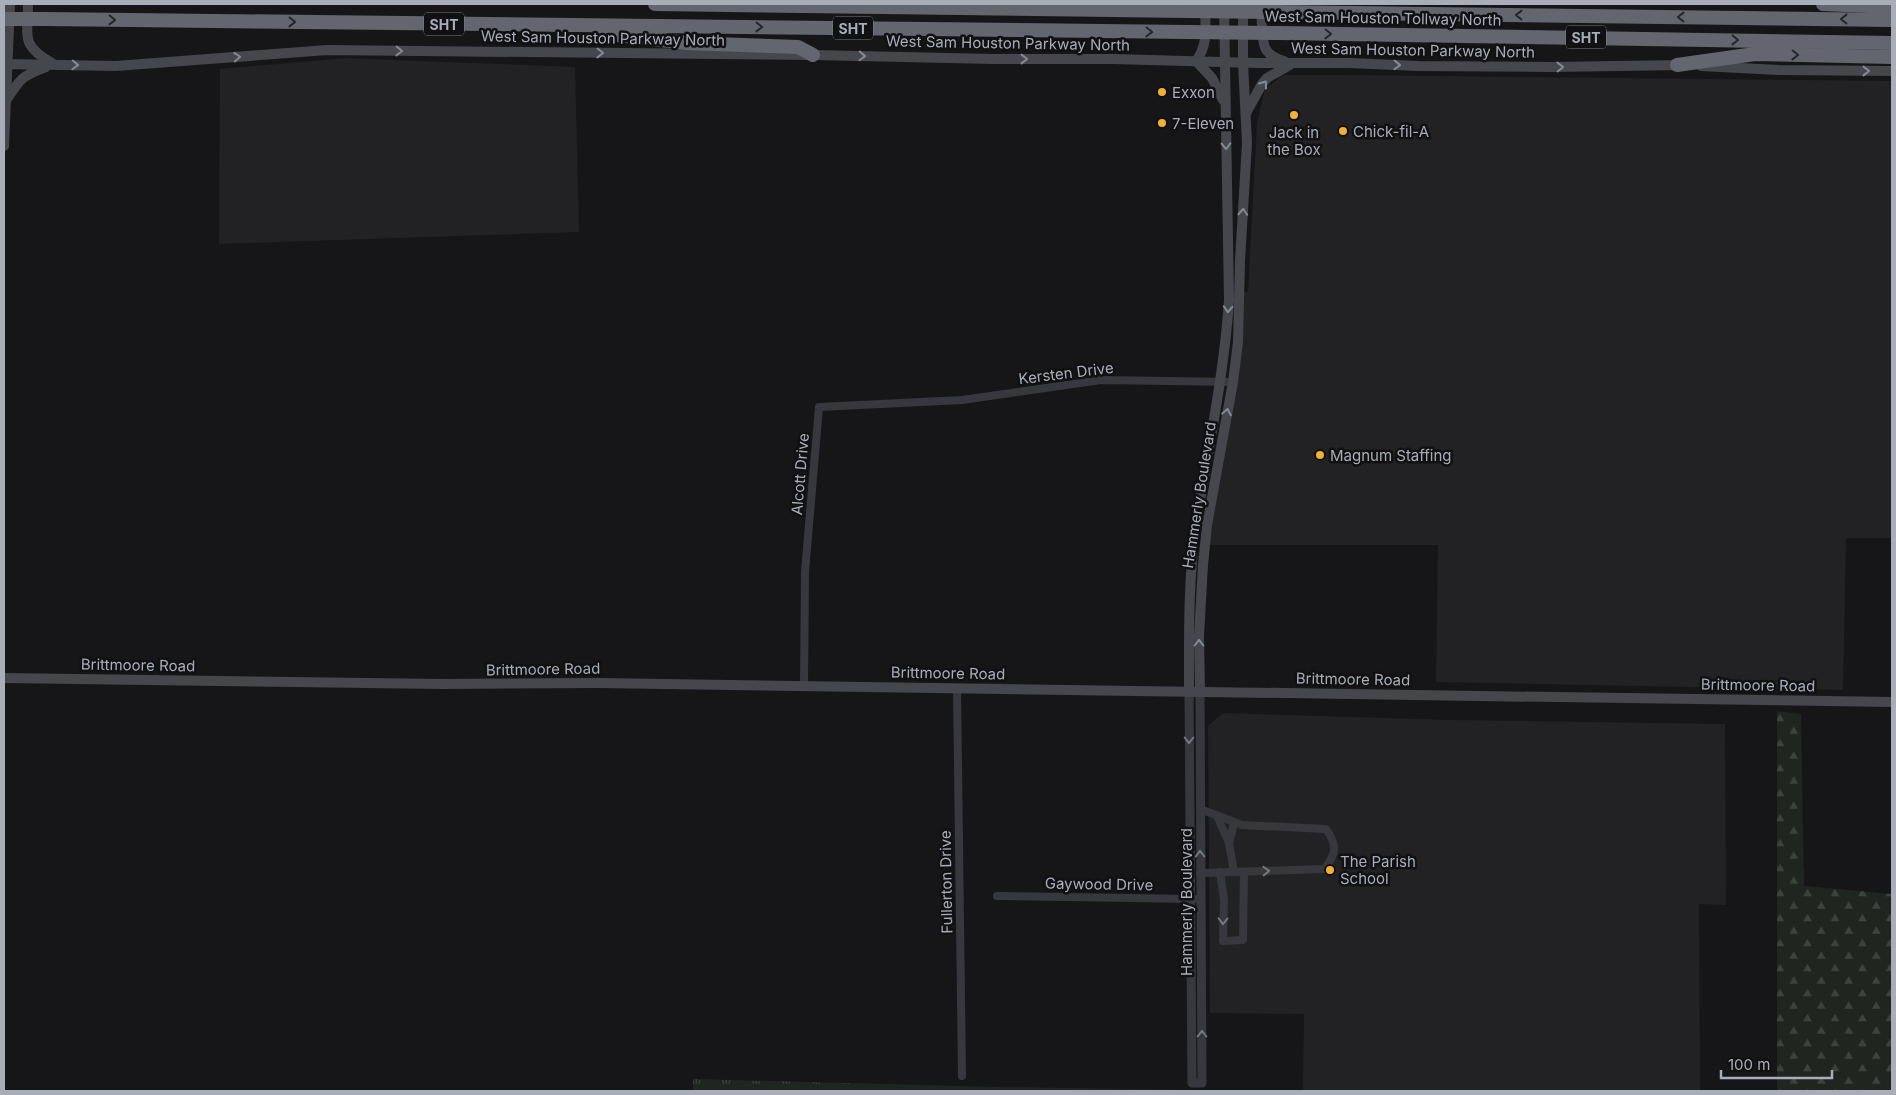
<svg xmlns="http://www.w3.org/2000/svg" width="1896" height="1095" font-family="Inter,sans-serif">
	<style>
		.built { fill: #222225 }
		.grass { fill: url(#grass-tufts) }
		.forest { fill: url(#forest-firs) }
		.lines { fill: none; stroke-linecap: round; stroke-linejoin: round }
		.minor { stroke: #37383d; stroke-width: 8 }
		.tertiary { stroke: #37383d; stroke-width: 9 }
		.secondary { stroke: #45474d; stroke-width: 10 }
		.motorway { stroke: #63666e; stroke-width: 14 }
		.motorway-bridge { stroke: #63666e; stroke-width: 14 }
		.oneway { stroke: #26262a }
		.oneway2 { stroke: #858993 }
		.oneway3 { stroke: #757881 }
		.poi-dot { fill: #f2b134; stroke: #111113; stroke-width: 2 }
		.labels { text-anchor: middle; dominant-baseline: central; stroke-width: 5; stroke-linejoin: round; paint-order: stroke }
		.shield { fill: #111113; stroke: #7b7e86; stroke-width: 1 }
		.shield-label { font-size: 14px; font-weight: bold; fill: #a8adb8 }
		.street-label { font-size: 15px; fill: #a8adb8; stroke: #111113 }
		.poi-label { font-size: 15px; fill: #a8adb8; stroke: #111113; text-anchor: start }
	</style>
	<defs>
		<pattern id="grass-tufts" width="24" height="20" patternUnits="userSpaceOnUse" patternTransform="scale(1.25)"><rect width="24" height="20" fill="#1e261f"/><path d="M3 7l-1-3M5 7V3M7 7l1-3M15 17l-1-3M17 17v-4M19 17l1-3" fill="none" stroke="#3c433d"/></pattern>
		<pattern id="forest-firs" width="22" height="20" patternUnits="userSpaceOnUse" patternTransform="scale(1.25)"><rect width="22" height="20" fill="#1e261f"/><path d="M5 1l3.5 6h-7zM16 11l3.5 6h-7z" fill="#3c433d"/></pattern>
	</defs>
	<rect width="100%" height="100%" fill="#161618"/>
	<g class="built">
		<path d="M346,58L575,67L579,232L219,244L220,69Z"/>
		<path d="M1283,75H1346L1892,81V538H1846L1843,690L1436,682L1438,545H1205L1233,382L1240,292H1248L1257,123L1265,89Z"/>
		<path d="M1223,713L1450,720L1725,724L1726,905L1699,904L1700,1091H1303L1304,1014L1210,1013L1208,726Z"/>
	</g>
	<path class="grass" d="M693,1079L994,1087L1264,1091H693Z"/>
	<path class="forest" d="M1777,711L1801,714L1804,886L1892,894V1091H1777Z"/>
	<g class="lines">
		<g class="minor">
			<path d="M804,686L805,572L819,407L962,400L1101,380L1233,382"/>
			<path d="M957,688L962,1076"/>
			<path d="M1217,816L1229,843L1234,872"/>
			<path d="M1229,843L1234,823"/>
			<path d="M1220,872L1224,900L1223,941L1243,940L1244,872"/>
			<path d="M1200,873L1325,869C1336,853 1338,846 1326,829L1242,825L1200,809"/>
			<path d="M997,896L1195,899"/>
		</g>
		<path class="tertiary" d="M1189,691L1192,1083H1202L1200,691"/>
		<g class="secondary">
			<path d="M28,4C28,37 20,45 52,63"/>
			<path d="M1263,4C1261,12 1261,44 1267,51C1271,57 1278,59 1284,61"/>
			<path d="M1196,61C1209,45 1205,24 1205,4"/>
			<path d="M1196,61L1212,78L1223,100"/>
			<path d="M4,64L116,66L327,50L813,55L993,59H1114L1256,63H1349L1418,66L1551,67L1684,65"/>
			<path d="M1701,66L1779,70L1892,71"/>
			<path d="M7,99C21,78 22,76 46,67"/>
			<path d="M1246,113L1262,84L1267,78L1290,65"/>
			<path d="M4,146L10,4"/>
			<path d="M4,678L443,684L598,683L1892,702"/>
			<path d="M1189,691C1189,636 1188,580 1196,525C1208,449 1224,376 1229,300L1224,4"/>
			<path d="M1200,691L1199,636L1203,565L1207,525L1233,382L1238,342L1240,261L1247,143L1243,63V4"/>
		</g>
		<g class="motorway">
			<path d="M655,4L1189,11"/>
			<path d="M1823,4L1892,7"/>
			<path d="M1278,12L1892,20"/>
			<path d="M45,19L1189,32"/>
			<path d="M600,33L687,43L798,47L813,55"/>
			<path d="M1279,33L1892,43"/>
			<path d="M1677,65L1755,54L1892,57"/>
		</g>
		<g class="motorway-bridge">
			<path d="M1189,11L1278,12"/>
			<path d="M4,19H45"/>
			<path d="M1189,32L1279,33"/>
		</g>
	</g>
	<defs><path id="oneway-chevron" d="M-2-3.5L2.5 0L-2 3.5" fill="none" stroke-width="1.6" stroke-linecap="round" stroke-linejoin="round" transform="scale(1.25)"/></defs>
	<g class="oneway">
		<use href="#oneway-chevron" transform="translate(1519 15) rotate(-179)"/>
		<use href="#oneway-chevron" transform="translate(1681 17) rotate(-179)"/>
		<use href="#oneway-chevron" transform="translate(1844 19) rotate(-179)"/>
		<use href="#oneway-chevron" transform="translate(112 20) rotate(1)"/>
		<use href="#oneway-chevron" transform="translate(292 22) rotate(1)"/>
		<use href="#oneway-chevron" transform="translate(759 27) rotate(1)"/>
		<use href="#oneway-chevron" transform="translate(1149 32) rotate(1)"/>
		<use href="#oneway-chevron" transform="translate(1328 34) rotate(1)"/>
		<use href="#oneway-chevron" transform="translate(1735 40) rotate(1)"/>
		<use href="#oneway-chevron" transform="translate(1795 55) rotate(1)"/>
	</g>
	<g class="oneway2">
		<use href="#oneway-chevron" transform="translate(399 51) rotate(1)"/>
		<use href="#oneway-chevron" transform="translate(600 53) rotate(1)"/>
		<use href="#oneway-chevron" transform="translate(862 56) rotate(2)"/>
		<use href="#oneway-chevron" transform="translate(237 57) rotate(-4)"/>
		<use href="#oneway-chevron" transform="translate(1024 59)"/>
		<use href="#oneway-chevron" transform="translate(75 65) rotate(2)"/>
		<use href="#oneway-chevron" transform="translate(1397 65) rotate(2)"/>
		<use href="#oneway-chevron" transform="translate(1560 67) rotate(-1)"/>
		<use href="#oneway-chevron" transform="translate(1866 71)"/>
		<use href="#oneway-chevron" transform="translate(1264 84) rotate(-54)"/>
		<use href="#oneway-chevron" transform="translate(1226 146) rotate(89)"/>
		<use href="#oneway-chevron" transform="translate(1243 212) rotate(-87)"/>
		<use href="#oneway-chevron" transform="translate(1228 309) rotate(93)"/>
		<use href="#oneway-chevron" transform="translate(1227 412) rotate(-79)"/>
		<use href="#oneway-chevron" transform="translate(1199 643) rotate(-90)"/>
	</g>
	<g class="oneway3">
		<use href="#oneway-chevron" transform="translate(1189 740) rotate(90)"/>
		<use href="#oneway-chevron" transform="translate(1200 854) rotate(-90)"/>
		<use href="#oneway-chevron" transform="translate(1266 871) rotate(-2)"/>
		<use href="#oneway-chevron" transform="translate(1223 921) rotate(91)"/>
		<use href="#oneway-chevron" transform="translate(1202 1034) rotate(-90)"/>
	</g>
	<g class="poi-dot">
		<circle cx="1162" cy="92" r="5"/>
		<circle cx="1294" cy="115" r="5"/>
		<circle cx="1162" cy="123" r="5"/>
		<circle cx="1343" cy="131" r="5"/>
		<circle cx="1320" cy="455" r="5"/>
		<circle cx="1330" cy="870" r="5"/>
	</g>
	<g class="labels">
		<g class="shield">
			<rect x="424" y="12.5" width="40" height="23" rx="4"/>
			<rect x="833" y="16.5" width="40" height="23" rx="4"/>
			<rect x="1566" y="25.5" width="40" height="23" rx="4"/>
		</g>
		<g class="shield-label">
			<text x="444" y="24">SHT</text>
			<text x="853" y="28">SHT</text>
			<text x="1586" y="37">SHT</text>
		</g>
		<g class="street-label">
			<text transform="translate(1383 18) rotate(1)">West Sam Houston Tollway North</text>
			<text transform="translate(603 38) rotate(1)">West Sam Houston Parkway North</text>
			<text transform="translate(1008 43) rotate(1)">West Sam Houston Parkway North</text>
			<text transform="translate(1413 50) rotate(1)">West Sam Houston Parkway North</text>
			<text transform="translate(1066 373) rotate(-7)">Kersten Drive</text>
			<text transform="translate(800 474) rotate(-85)">Alcott Drive</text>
			<text transform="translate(1199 495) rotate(-81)">Hammerly Boulevard</text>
			<text transform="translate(138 665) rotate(1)">Brittmoore Road</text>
			<text transform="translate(543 669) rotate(-1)">Brittmoore Road</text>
			<text transform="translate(948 673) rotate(1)">Brittmoore Road</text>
			<text transform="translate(1353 679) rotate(1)">Brittmoore Road</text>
			<text transform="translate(1758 685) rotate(1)">Brittmoore Road</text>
			<text transform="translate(946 882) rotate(-91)">Fullerton Drive</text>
			<text transform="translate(1099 884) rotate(1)">Gaywood Drive</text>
			<text transform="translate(1186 902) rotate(-90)">Hammerly Boulevard</text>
		</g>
		<g class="poi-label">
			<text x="1172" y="92">Exxon</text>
			<text x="1172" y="123">7-Eleven</text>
			<text x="1353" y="131">Chick-fil-A</text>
			<text x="1294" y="132" text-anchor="middle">Jack in<tspan x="1294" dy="17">the Box</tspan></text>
			<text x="1330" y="455">Magnum Staffing</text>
			<text x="1340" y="861">The Parish<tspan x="1340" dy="17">School</tspan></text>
		</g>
	</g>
	<rect width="1896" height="1095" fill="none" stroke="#a8adb8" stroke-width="10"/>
	<path d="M1721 1070v8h111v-8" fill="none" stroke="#a8adb8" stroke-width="2.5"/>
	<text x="1728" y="1070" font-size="15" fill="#a8adb8" stroke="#111113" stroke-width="4" paint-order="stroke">100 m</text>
</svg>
